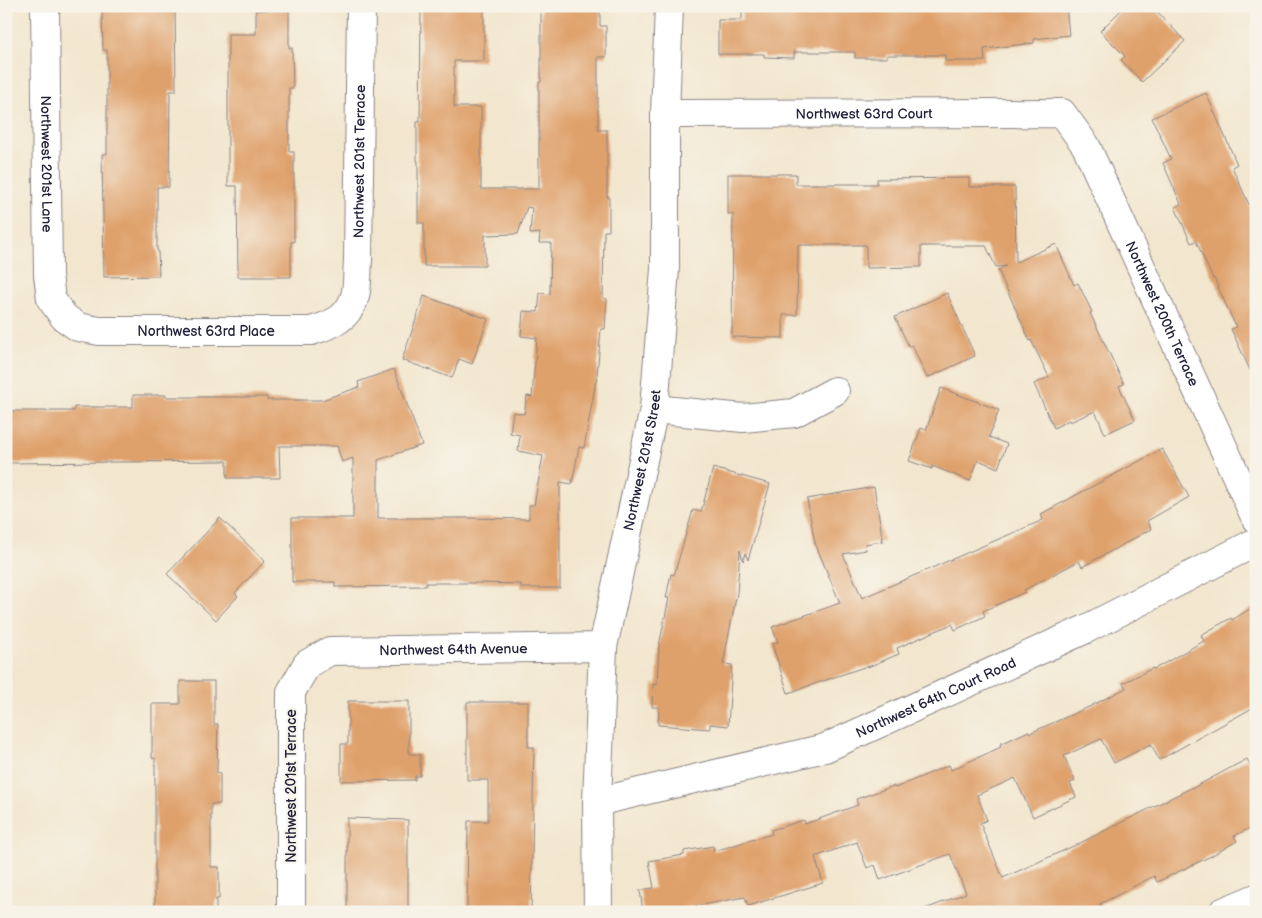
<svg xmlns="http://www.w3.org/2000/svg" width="1262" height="918" font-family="'Balsamiq Sans',sans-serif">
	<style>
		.building { fill: #dfa16c }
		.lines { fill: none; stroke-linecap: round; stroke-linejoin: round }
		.minor-casing { stroke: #8a8484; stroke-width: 30 }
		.minor { stroke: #fff; stroke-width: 28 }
		.labels { text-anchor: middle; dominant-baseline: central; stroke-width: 4; stroke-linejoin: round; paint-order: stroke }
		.street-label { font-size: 14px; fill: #22223b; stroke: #f7f3e8 }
	</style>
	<rect width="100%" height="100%" fill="#f7f3e8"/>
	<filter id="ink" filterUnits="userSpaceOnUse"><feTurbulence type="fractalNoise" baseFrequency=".02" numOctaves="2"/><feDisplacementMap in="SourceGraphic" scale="10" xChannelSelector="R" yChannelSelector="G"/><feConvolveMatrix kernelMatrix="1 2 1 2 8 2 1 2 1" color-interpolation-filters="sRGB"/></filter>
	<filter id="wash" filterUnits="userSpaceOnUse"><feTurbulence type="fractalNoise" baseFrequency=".0096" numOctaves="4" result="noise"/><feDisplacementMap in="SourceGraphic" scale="20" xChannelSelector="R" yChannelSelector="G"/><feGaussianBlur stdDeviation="1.12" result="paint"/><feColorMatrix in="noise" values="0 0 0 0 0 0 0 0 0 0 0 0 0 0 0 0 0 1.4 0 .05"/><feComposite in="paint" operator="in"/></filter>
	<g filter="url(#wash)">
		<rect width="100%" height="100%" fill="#f2e6ce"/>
		<g id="blocks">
			<g class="building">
				<path d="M421,6H484V61H454V107H481V189H539V82H541V6H600V26H606V57H598V130H607V197H609V231H604L603,298L607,299L605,329H601L597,375L584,448L579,447L572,484L560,482V588H521V584L479,583H426V586L335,587V582H292V518H353V458L342,462L337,446H279L280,478H227V461L6,463V411H74V407H133V395H166V397H267V400H322L359,387L358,382L394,369L422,445L378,460V518H465L529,519V505H534L543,456L518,451L520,435L510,433L513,412L524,414L527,396L532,397L537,338L521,336L523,311L538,312L540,293L550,294L551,243H539L540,233L530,234L532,208L527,207L518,234L485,235V266H424V223H418V161H417V122H420Z"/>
				<path d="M742,6H1066L1069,35L1034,39V43L984,49L985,61H945V55H887V58H855V52H794V58L764,57V54H718V20H742Z"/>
				<path d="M1125,6H1152L1185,41L1142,82L1121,60L1125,56L1100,31Z"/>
				<path d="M175,9L176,91H170L169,187H157V250H158L159,276L104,277L102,154H107V50H103L102,10Z"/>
				<path d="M256,10H289V48H292L293,88H289V152H294V242H291V277H238L237,186H228V34H256Z"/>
				<path d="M1206,93L1237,164L1232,167L1256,220V383L1231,329L1236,327L1214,278L1213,279L1196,241L1191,243L1175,207L1181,204L1163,163L1171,159L1152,118Z"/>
				<path d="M728,174H796V184H877V179L969,178V187H1015L1016,262L1056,244L1074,285L1078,283L1092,312L1090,313L1124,384L1119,386L1135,420L1105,434L1095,411L1070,422L1069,420L1054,428L1034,384L1049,377L1031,340L1030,341L998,270L1006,266L996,267L986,246H921V267L866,268V245H798L797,315H783V338L732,337L733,214H728Z"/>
				<path d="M947,293L975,356L927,378L912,345L909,347L895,317Z"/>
				<path d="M424,296L488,319L472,364L459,359L452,378L402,360Z"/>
				<path d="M941,388L999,410L989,437L1007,444L998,468L978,460L970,481L932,466V469L909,461L921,428L926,430Z"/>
				<path d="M1162,449L1189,497L1147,521L1151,529L1082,567L1079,561L1024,590L1025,592L983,611L985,616L955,630L952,624L897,648L899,654L868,667L867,666L788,693L772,644L778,642L772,627L840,603L815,543L807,499L874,487L883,541L865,544L866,550L843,554L862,598L1043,520L1041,514Z"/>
				<path d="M713,468L770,484L748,560L745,553L743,561L740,550L737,593L723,664L732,665L728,726L710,724V729L658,725L659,707H652L653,684L657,685L659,646L669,598H666L671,574L674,575L693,510L701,512Z"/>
				<path d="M220,518L265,561L235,593L238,596L216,620L167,574Z"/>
				<path d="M1256,605V706L1159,760L1151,744L1114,763L1101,739L1064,756L1075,781L1070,783L1076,797L1033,817L1015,778L977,795L987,820L980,823L1003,878L1078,844L1193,787V788L1247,759L1256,776V825L1234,836L1237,841L1211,856L1157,882L1154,876L1100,904L1103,912H923V910L966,893L950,854L880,880L875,865L867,868L857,842L815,857L823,883L748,906L745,897L686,908V912H643L640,890L654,888L649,861L684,855V851L713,846L714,851L772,834L771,830L804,820L805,824L858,805L856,799L894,786L895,788L949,765L951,770L1001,747L1000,744L1029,731L1030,733L1091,706L1126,688L1123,683L1153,668L1154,669L1204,641L1201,635L1231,618L1232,620Z"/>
				<path d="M180,681H214V724H218L217,773H220V804H211V867H219V899H216V912H155V758H152V704H180Z"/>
				<path d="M348,701H409V754H420V776H415V780L341,781V744H348Z"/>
				<path d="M467,702H528V747H534L531,912H467L468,821H488V780H467Z"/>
				<path d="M347,818L408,820V912H347Z"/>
			</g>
		</g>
	</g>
	<g filter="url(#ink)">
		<use href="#blocks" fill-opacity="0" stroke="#8a8484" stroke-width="1"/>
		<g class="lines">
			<g class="minor-casing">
				<g id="minor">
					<path id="s1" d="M45,6L48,275L51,299L64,317L78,327L99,331H311C332,325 349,318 355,296C358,286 357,271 358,260L361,6"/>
					<path id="s2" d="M665,114L1062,113L1086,146L1256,519"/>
					<path d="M654,409L743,418L794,413L835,391"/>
					<path id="s3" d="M597,802L825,748L1086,629L1256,542"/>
					<path id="s4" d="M291,912V692L307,664L330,651L603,647"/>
					<path id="s5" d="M598,912L597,802L603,647L654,409L665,269V114L669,6"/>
					<path d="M1223,912L1256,898"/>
				</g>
			</g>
			<use href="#minor" class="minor"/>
		</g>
	</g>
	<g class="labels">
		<g class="street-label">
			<text stroke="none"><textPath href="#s2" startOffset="199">Northwest 63rd Court</textPath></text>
			<text stroke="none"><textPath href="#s1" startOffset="760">Northwest 201st Terrace</textPath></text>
			<text stroke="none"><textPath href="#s1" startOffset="158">Northwest 201st Lane</textPath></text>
			<text stroke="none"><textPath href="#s2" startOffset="622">Northwest 200th Terrace</textPath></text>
			<text stroke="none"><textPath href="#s1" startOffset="461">Northwest 63rd Place</textPath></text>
			<text stroke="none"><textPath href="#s5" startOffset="456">Northwest 201st Street</textPath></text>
			<text stroke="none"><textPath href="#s4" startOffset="402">Northwest 64th Avenue</textPath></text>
			<text stroke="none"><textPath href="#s3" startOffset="356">Northwest 64th Court Road</textPath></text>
			<text transform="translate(291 786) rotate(-90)">Northwest 201st Terrace</text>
		</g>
	</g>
	<rect width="1262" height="918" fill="none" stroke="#f7f3e8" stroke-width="25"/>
</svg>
